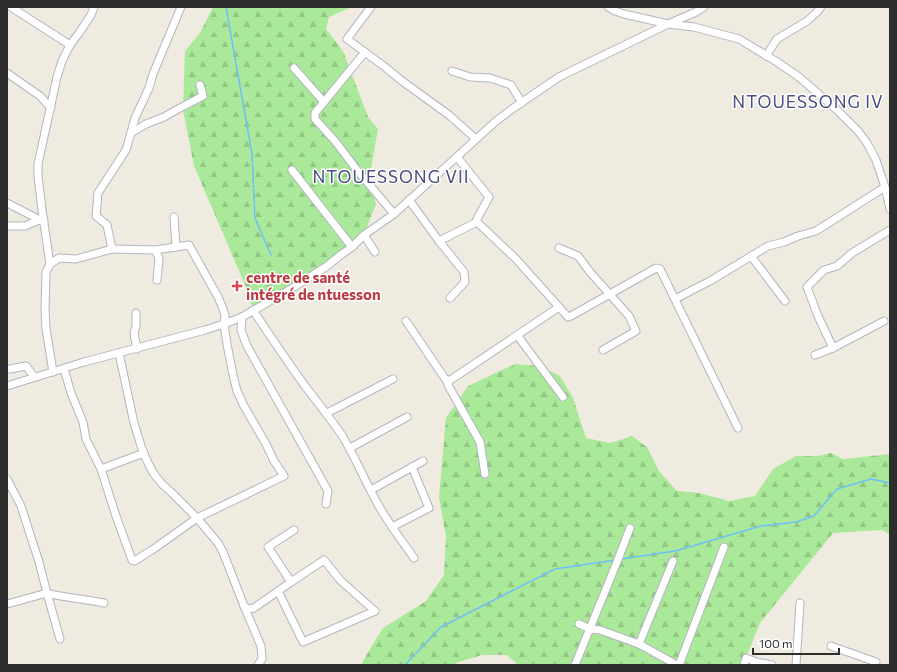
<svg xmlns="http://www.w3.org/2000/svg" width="897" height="672" font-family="Commissioner,sans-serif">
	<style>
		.forest { fill: url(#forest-firs) }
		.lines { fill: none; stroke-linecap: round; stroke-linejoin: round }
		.stream { stroke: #6dc0f7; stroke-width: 1.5 }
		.minor-casing { stroke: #b4b4c2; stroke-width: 9 }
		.minor { stroke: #fff; stroke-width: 7 }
		.health-dot { fill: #e0444e; stroke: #fff; stroke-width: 1.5 }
		.labels { text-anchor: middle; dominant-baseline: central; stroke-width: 3; stroke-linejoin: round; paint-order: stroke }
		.health-label { font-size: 15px; font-weight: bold; fill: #be3a42; stroke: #fff; text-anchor: start }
		.quarter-label { font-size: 17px; letter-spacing: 1px; fill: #4a4c83; stroke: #fff }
	</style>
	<defs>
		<pattern id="forest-firs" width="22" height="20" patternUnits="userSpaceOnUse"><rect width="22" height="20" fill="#aae999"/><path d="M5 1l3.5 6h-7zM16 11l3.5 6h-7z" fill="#93c884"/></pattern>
	</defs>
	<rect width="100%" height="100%" fill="#f0ebe0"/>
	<g class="forest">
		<path d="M213,7H352L329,17L326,29L343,51L368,117L378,129L369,180L376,204L364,235L352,247L253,310L246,287L194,166L183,110L185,51L200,33Z"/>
		<path d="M515,364L540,366L560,376L573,398L586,438L610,443L632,436L647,447L659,471L677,491L699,493L729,501L755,496L773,469L796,456H818L831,453L843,459L890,454V535L882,530L833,533L760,623L743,665H518L507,655H482L459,662L453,665H362L363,661L376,639L383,628L426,601L444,575L446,537L439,497L446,418L468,386Z"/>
	</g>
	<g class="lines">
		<g class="stream">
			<path d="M226,7L252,154L255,218L271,255"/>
			<path d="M621,559L675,551L761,526L796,522L814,516L837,489L871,479L890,483"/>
			<path d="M405,665L441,627L555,569L616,560"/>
		</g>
		<g class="minor-casing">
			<g id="minor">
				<path d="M11,7L70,45"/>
				<path d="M371,7L347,39L385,67L402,81L449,115L476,139"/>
				<path d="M608,7L615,11L624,14L668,24L694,27L739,39L777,62L799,77L837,110L858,131L867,143L876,160L885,187L890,209"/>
				<path d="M365,52L315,113V119L335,141L357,170L394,214"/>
				<path d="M766,56L777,39L807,21L816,13L821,7"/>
				<path d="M294,68L324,102"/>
				<path d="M452,71L470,77L490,78L511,85L522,103"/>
				<path d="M7,73L40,96L51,108"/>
				<path d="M131,133L146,124L164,117L178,109L203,96L200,85"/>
				<path d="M457,157L489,197L488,199L477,219V222L516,259L568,317L571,316L656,268L660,269L738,428"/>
				<path d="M292,170L352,247"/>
				<path d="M409,200L439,241L477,222"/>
				<path d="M7,203L44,222"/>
				<path d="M174,217L176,247"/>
				<path d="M7,226H25L39,220"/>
				<path d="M364,235L375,252"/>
				<path d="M439,241L464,272L465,282L450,298"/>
				<path d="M559,248L578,256L590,272L629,316L636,331L603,350"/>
				<path d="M112,249L107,225L96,216L98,193L126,150L131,133L135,118L149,88L153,74L181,7"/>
				<path d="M155,250L159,258L157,280"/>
				<path d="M751,256L785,301"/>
				<path d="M50,264L59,258L76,259L112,249L155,250L189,245L218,297L223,309L225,315L224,324L227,344L233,375L237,391L244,406L266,444L274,461L284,476L197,518L155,548L136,560L134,561L132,560L116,516L101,469L86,439L83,422L71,393L64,369"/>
				<path d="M675,299L710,281L768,246L784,242L798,236L816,231L885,187"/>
				<path d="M253,310C270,336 287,361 305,386C318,403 331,419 343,437C355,457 363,477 374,497C385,519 400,538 414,558"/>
				<path d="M136,313V326L134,333L137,349"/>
				<path d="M242,317L241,330L247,346L328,491L326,504"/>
				<path d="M406,321L448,383"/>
				<path d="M517,335L563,397"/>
				<path d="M833,348L818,316L807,287L824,270L837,266L852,253L890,230"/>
				<path d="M119,353L134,423L142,449L148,463L154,474L162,484L172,493L197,518L218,543L223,552L244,606L248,609L254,608L291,582L324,560L341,581L375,611L303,642L278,591"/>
				<path d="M815,355L833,348L884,321"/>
				<path d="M10,369L26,366L27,367L34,377"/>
				<path d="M53,372L46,329L45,309L46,272L50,264L42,210L38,176V164L57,77L62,61L70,45L79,33L91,15L94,7"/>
				<path d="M7,386L84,362L205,330L224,324L242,317L291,289L327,266L342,254L352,247L364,235L394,214L495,122L512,109L559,77L668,24L696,12L704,7"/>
				<path d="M327,413L393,379"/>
				<path d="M350,448L407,417"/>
				<path d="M101,469L144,453"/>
				<path d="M485,474L480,442L448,385L449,380L452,379L559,307"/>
				<path d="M7,479L21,506L39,562L47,593L7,604"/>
				<path d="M371,490L423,461"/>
				<path d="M392,527L429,508L412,467"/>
				<path d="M291,582L268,547L294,530"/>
				<path d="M47,593C65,598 86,599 104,603"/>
				<path d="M47,593L60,639"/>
				<path d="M244,606L261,646L262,659L258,665"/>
				<path d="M579,624L590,629L600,630L639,644L677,665"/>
				<path d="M639,644L673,561"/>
				<path d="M831,646L876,662L874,665"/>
				<path d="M575,665L617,562L630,528"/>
				<path d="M679,665L724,547"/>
				<path d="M744,665L746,658L756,662L772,665"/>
				<path d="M796,665L800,603"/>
			</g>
		</g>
		<use href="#minor" class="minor"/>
	</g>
	<path class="health-dot" d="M235 280h4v4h4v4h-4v4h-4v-4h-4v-4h4z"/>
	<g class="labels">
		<g class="health-label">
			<text x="246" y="277">centre de santé<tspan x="246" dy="17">intégré de ntuesson</tspan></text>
		</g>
		<g class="quarter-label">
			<text x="808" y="101">NTOUESSONG IV</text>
			<text x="391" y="176">NTOUESSONG VII</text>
		</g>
	</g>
	<rect width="897" height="672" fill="none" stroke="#2e2e2e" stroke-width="16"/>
	<path d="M753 648v6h86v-6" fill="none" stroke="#2e2e2e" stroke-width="2"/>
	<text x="759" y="648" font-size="12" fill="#2e2e2e" stroke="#ffffff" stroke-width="3" paint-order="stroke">100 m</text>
</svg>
